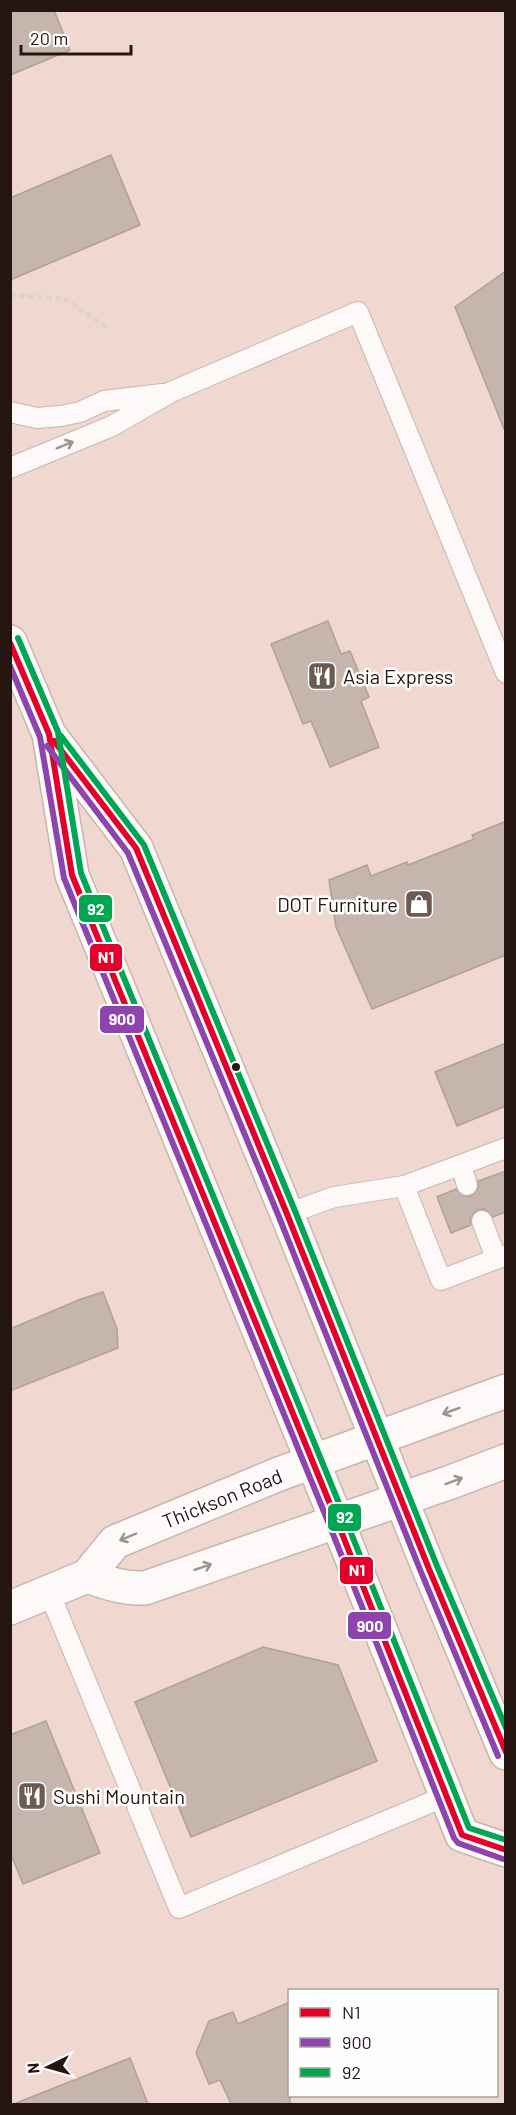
<svg xmlns="http://www.w3.org/2000/svg" width="516" height="2115" font-family="Barlow,sans-serif">
	<style>
		.building { fill: #c6b5ad; stroke: #b1a098; stroke-width: 1.5 }
		.lines { fill: none; stroke-linecap: round; stroke-linejoin: round }
		.service-casing { stroke: #c8b5af; stroke-width: 22 }
		.secondary-casing { stroke: #c8b5af; stroke-width: 36 }
		.primary-casing { stroke: #c8b5af; stroke-width: 36 }
		.path { stroke: #dad3d0; stroke-width: 4; stroke-dasharray: 6 3; stroke-linecap: butt }
		.service { stroke: #fdf9f8; stroke-width: 20 }
		.secondary { stroke: #fdf9f8; stroke-width: 33 }
		.primary { stroke: #fdf9f8; stroke-width: 33 }
		.bus-1-casing { stroke: #fefefe; stroke-width: 10 }
		.bus-2-casing { stroke: #fefefe; stroke-width: 10 }
		.bus-3-casing { stroke: #fefefe; stroke-width: 10 }
		.bus-1 { stroke: #e4002b; stroke-width: 6 }
		.bus-2 { stroke: #8e44ad; stroke-width: 6 }
		.bus-3 { stroke: #00a651; stroke-width: 6 }
		.oneway { stroke: #9c9390 }
		.bus-dot { fill: #251612; stroke: #fefefe; stroke-width: 2 }
		.labels { text-anchor: middle; dominant-baseline: central; stroke-width: 5; stroke-linejoin: round; paint-order: stroke }
		.poi-label { font-size: 20px; fill: #251612; stroke: #fefefe; text-anchor: start }
		.street-label { font-size: 20px; fill: #251612; stroke: #fefefe }
		.line-badge { stroke: #fefefe; stroke-width: 2 }
		.badge-label { font-size: 16px; text-anchor: middle; font-weight: bold; fill: #fff }
	</style>
	<rect width="100%" height="100%" fill="#f0d8d1"/>
	<g class="building">
		<path d="M10,10H54L70,50L10,75Z"/>
		<path d="M111,155L140,225L10,280V198Z"/>
		<path d="M506,271V429H504L455,307Z"/>
		<path d="M328,621L341,654L350,651L369,697L361,701L379,747L330,767L311,721L303,724L271,644Z"/>
		<path d="M506,821V955L372,1009L336,927L329,880L367,865L371,876L407,862L408,865L474,839L472,835Z"/>
		<path d="M506,1043V1106L457,1126L435,1072Z"/>
		<path d="M506,1171V1212L493,1217L484,1209L477,1210L470,1219L471,1225L451,1233L437,1197L456,1189L464,1196H471L478,1188V1181Z"/>
		<path d="M103,1292L117,1329L118,1348L10,1391V1329L81,1299Z"/>
		<path d="M263,1647L338,1665L377,1761L191,1837L135,1702Z"/>
		<path d="M46,1721L100,1853L23,1884L10,1852V1735Z"/>
		<path d="M290,2002V2104H231L220,2080L209,2084L196,2053L209,2021L233,2012L238,2024Z"/>
		<path d="M130,2058L148,2104H16V2103Z"/>
	</g>
	<g class="lines">
		<g class="service-casing">
			<g id="service">
				<path d="M10,412L37,418L61,416L80,412L104,401L162,394"/>
				<path d="M10,468L112,426L171,392L358,312L506,673"/>
				<path d="M506,1148L404,1186L441,1280L506,1255"/>
				<path d="M461,1165L467,1185"/>
				<path d="M287,1214L334,1197L404,1186"/>
				<path d="M482,1221L496,1258"/>
				<path d="M49,1592L179,1908L446,1796"/>
			</g>
		</g>
		<g class="secondary-casing">
			<g id="secondary">
				<path d="M87,1576C107,1583 124,1589 145,1588L451,1482L506,1461"/>
				<path d="M10,1608L87,1576L115,1542L279,1474L506,1391"/>
			</g>
		</g>
		<g class="primary-casing">
			<g id="primary">
				<path d="M10,642L49,734L72,875L337,1521L462,1835L506,1850"/>
				<path d="M51,737L136,848L287,1214L429,1569L506,1753"/>
			</g>
		</g>
		<path class="path" d="M10,295L65,299L108,328"/>
		<use href="#service" class="service"/>
		<use href="#secondary" class="secondary"/>
		<use href="#primary" class="primary"/>
		<g class="bus-1-casing">
			<g id="bus-1">
				<path d="M10,643L49,734L72,875L337,1521L462,1835L506,1850"/>
				<path d="M54,741L136,848L287,1214L429,1569L506,1752"/>
			</g>
		</g>
		<g class="bus-2-casing">
			<g id="bus-2">
				<path d="M10,666L40,737L64,878L329,1524L454,1838L458,1843L503,1859"/>
				<path d="M47,746L128,853L279,1217L421,1572L498,1756"/>
			</g>
		</g>
		<g class="bus-3-casing">
			<g id="bus-3">
				<path d="M18,638L58,732L81,873L345,1518L469,1828L506,1840"/>
				<path d="M61,736L144,845L295,1211L437,1566L506,1728"/>
			</g>
		</g>
		<use href="#bus-1" class="bus-1"/>
		<use href="#bus-2" class="bus-2"/>
		<use href="#bus-3" class="bus-3"/>
	</g>
	<defs><path id="oneway-shaft" d="M-6 0H5M1.5-3L5.5 0L1.5 3" fill="none" stroke-width="1.6" stroke-linecap="round" stroke-linejoin="round" transform="scale(1.5)"/></defs>
	<g class="oneway">
		<use href="#oneway-shaft" transform="translate(65 445) rotate(-22)"/>
		<use href="#oneway-shaft" transform="translate(451 1411) rotate(160)"/>
		<use href="#oneway-shaft" transform="translate(454 1481) rotate(-20)"/>
		<use href="#oneway-shaft" transform="translate(128 1537) rotate(157)"/>
		<use href="#oneway-shaft" transform="translate(203 1567) rotate(-19)"/>
	</g>
	<defs>
		<g id="restaurant-square" transform="scale(1.5)"><rect x="-9" y="-9" width="18" height="18" rx="4" fill="#6c5a55" stroke="#fefefe"/><path d="M-5-6h1v4h1v-4h1v4h1v-4h1v5L-1.5 .5V6h-2V.5L-5-1ZM5-6V6H3V1.5H1.5Q1.5-4 5-6Z" fill="#fff"/></g>
		<g id="shop-square" transform="scale(1.5)"><rect x="-9" y="-9" width="18" height="18" rx="4" fill="#6c5a55" stroke="#fefefe"/><path d="M-5-2.5h2.3a2.7 3.5 0 0 1 5.4 0H5L5.5 6h-11ZM-1.5-2.5h3a1.5 2.3 0 0 0-3 0Z" fill="#fff"/></g>
	</defs>
	<g fill-rule="evenodd">
		<use href="#restaurant-square" x="322" y="676"/>
		<use href="#shop-square" x="419" y="904"/>
		<use href="#restaurant-square" x="32" y="1796"/>
	</g>
	<circle class="bus-dot" cx="236" cy="1067" r="5"/>
	<g class="labels">
		<g class="poi-label">
			<text x="343" y="676">Asia Express</text>
			<text x="398" y="904" text-anchor="end">DOT Furniture</text>
			<text x="53" y="1796">Sushi Mountain</text>
		</g>
		<g class="street-label">
			<text transform="translate(222 1498) rotate(-22)">Thickson Road</text>
		</g>
	</g>
	<g class="line-badge">
		<rect x="78" y="894" width="35" height="29" rx="6" fill="#00a651"/>
		<rect x="89" y="943" width="34" height="29" rx="6" fill="#e4002b"/>
		<rect x="99" y="1005" width="46" height="29" rx="6" fill="#8e44ad"/>
		<rect x="327" y="1503" width="35" height="29" rx="6" fill="#00a651"/>
		<rect x="339" y="1556" width="35" height="29" rx="6" fill="#e4002b"/>
		<rect x="347" y="1611" width="45" height="29" rx="6" fill="#8e44ad"/>
	</g>
	<g class="badge-label">
		<text x="96" y="915">92</text>
		<text x="106" y="963">N1</text>
		<text x="122" y="1025">900</text>
		<text x="345" y="1523">92</text>
		<text x="357" y="1576">N1</text>
		<text x="370" y="1632">900</text>
	</g>
	<rect width="516" height="2115" fill="none" stroke="#251612" stroke-width="24"/>
	<rect x="288" y="1989" width="210" height="108" fill="#fefefe" stroke="#a7a1a0" stroke-width="1.5"/>
	<rect x="300" y="2008" width="30" height="9" fill="#e4002b" stroke="#a7a1a0" stroke-width="1.5"/>
	<text x="342" y="2019" font-size="18" fill="#251612">N1</text>
	<rect x="300" y="2038" width="30" height="9" fill="#8e44ad" stroke="#a7a1a0" stroke-width="1.5"/>
	<text x="342" y="2049" font-size="18" fill="#251612">900</text>
	<rect x="300" y="2068" width="30" height="9" fill="#00a651" stroke="#a7a1a0" stroke-width="1.5"/>
	<text x="342" y="2079" font-size="18" fill="#251612">92</text>
	<g transform="translate(48 2067) rotate(265)" stroke="#fefefe" stroke-width="4.5" paint-order="stroke">
	<path d="M0-4.5L10 22L0 15L-10 22Z" fill="#251612"/>
	<text y="-9" font-size="16" font-weight="bold" text-anchor="middle" fill="#251612">N</text>
	</g>
	<path d="M21 45v9h110v-9" fill="none" stroke="#251612" stroke-width="3"/>
	<text x="30" y="45" font-size="18" fill="#251612" stroke="#fefefe" stroke-width="4.5" paint-order="stroke">20 m</text>
</svg>
